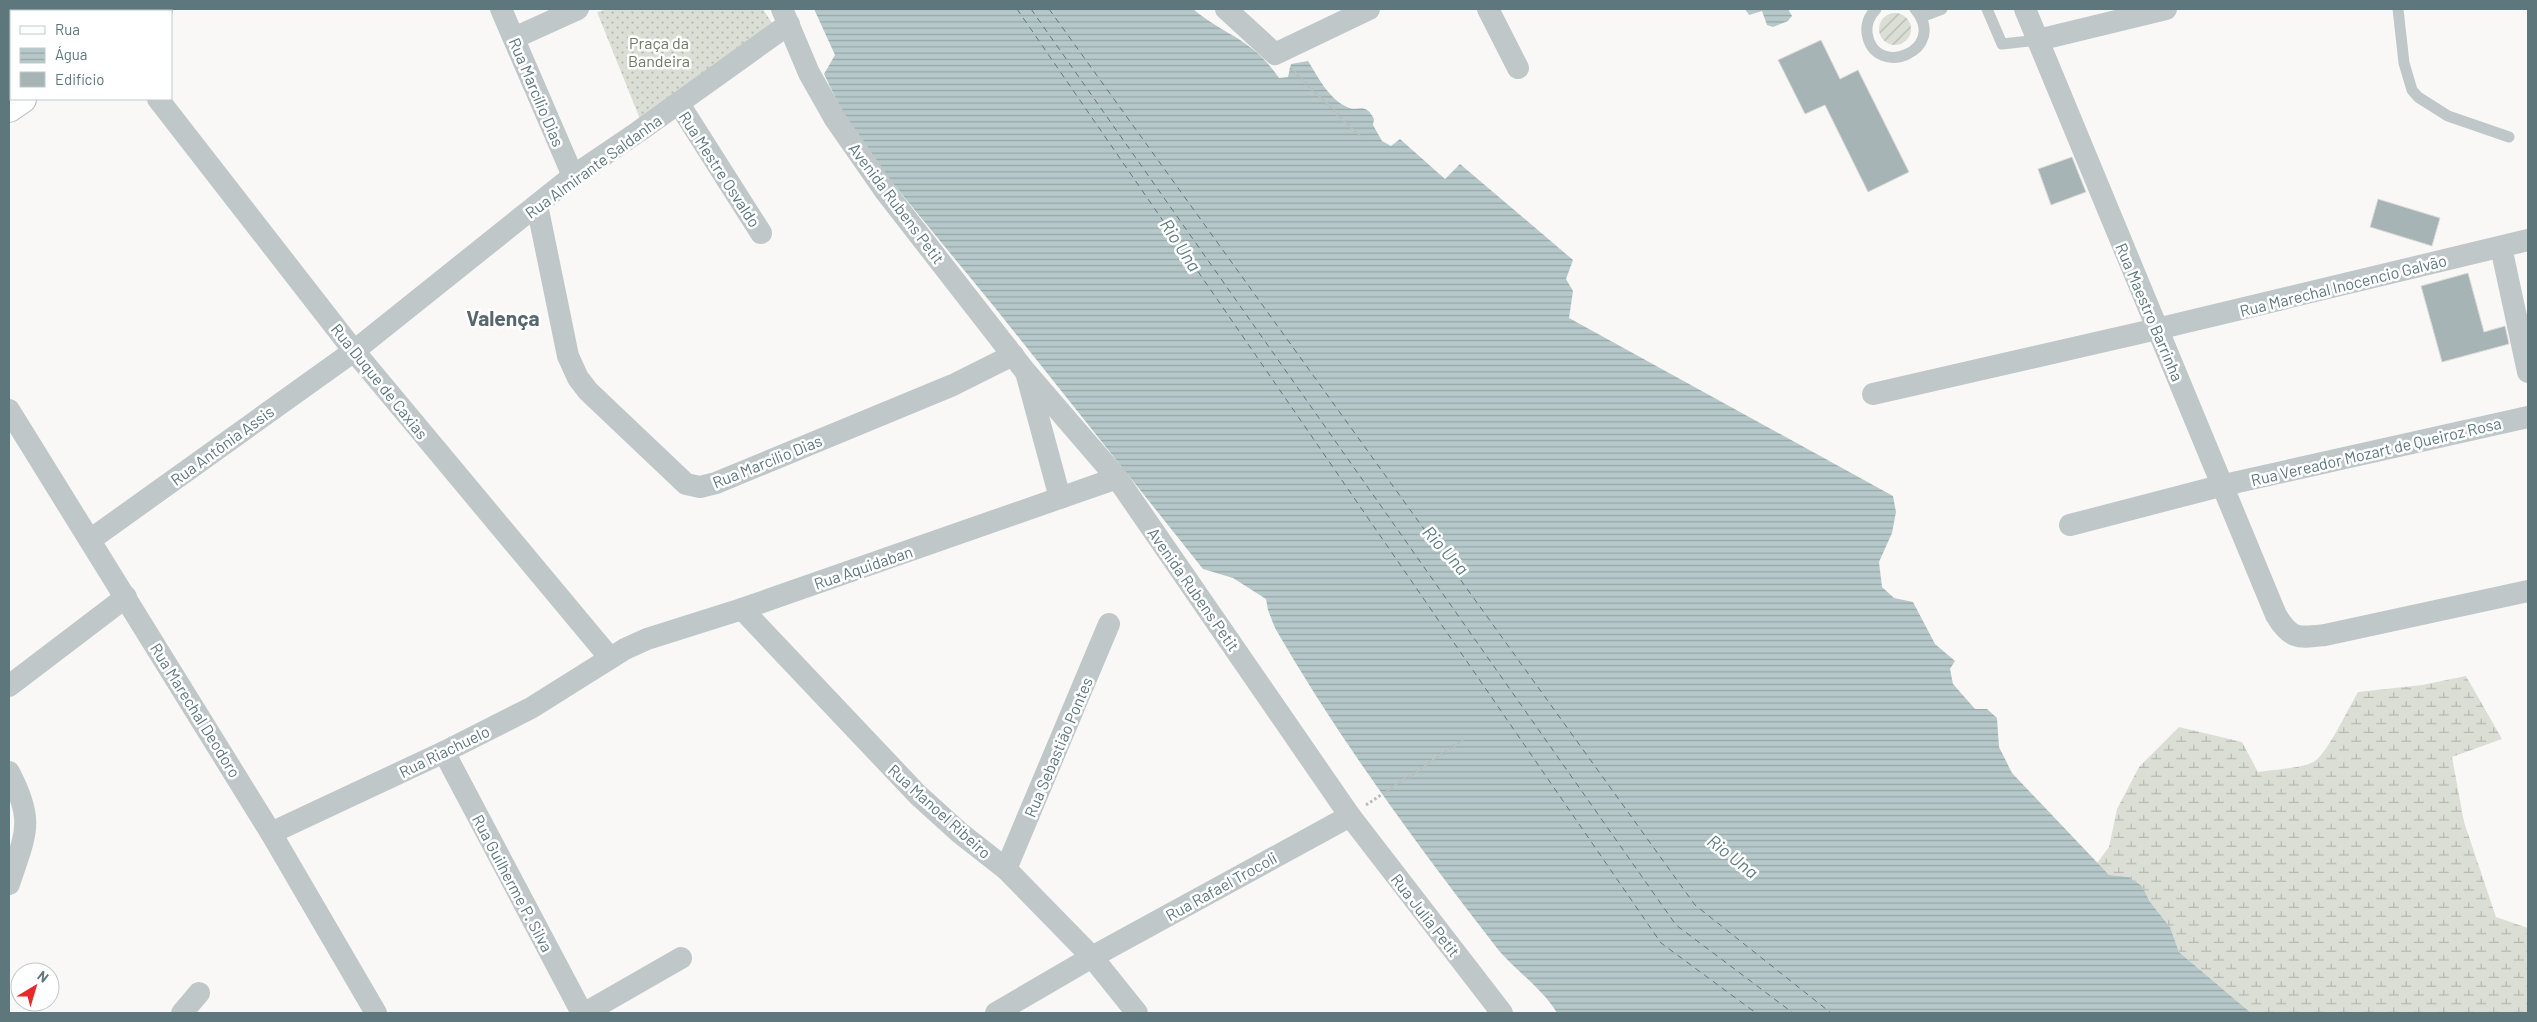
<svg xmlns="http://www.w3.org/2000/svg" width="2537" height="1022" font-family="Barlow,sans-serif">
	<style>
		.grass { fill: url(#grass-dots) }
		.wetland { fill: url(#wetland-marsh) }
		.garden { fill: url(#garden-furrows) }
		.water { fill: url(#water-rules) }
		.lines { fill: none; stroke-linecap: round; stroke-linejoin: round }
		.ferry { stroke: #5e7c7c; stroke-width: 1; stroke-dasharray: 6 5; stroke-linecap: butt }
		.building { fill: #a6b4b6; stroke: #dbdad9 }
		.primary-casing { stroke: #b3bbbd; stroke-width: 30 }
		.path { stroke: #b8bebf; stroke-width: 3; stroke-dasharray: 2.5 2.5; stroke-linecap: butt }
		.lane { stroke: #c0c7c9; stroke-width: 11 }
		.street { stroke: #c0c7c9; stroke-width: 22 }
		.primary { stroke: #fff; stroke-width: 28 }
		.labels { text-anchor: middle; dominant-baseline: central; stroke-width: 5; stroke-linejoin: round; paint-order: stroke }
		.park-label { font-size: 16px; fill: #6c7a62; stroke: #fff }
		.street-label { font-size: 16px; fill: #5e777c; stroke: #fff }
		.water-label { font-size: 18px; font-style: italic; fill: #5e7c7c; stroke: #fff }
		.district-label { font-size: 21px; font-weight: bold; fill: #56686d; stroke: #fff }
	</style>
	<defs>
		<pattern id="grass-dots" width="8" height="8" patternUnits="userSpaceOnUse" patternTransform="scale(1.25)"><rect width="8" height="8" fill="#dbded5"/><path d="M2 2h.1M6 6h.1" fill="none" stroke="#b5b9b2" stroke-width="1.8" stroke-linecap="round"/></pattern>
		<pattern id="wetland-marsh" width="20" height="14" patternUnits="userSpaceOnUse" patternTransform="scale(1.25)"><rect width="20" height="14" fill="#dbded5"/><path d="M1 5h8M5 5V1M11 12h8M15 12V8" fill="none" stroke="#b5b9b2"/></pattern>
		<pattern id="garden-furrows" width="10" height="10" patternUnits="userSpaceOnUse" patternTransform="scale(1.25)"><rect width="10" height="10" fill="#dbded5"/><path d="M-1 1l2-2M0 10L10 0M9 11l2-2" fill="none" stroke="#b5b9b2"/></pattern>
		<pattern id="water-rules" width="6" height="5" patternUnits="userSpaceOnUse" patternTransform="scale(1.25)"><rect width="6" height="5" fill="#b6c8c9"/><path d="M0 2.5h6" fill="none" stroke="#97a7a8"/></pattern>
	</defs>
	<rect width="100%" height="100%" fill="#f9f8f7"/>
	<path class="grass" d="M608,9H763L772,23L640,119L597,12Z"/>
	<path class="wetland" d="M2466,676L2502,739L2452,757L2464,822L2496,917L2528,928V1013H2251L2179,952L2170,927L2150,902L2142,886L2129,877L2109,875L2097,863L2109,847L2117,809L2139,767L2179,727L2242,742L2258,772C2271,770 2305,768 2315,761C2328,752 2349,707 2358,692L2422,685Z"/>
	<circle class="garden" cx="1895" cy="29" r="16"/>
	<g class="water">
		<path d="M814,9H1193C1225,36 1252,38 1279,78L1288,77L1291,64L1308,61C1318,77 1328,97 1345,106C1358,114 1364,100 1374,119L1373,125L1382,141L1391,146L1400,139L1445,179L1460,164L1573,260L1566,279L1573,291L1569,318L1893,496L1896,512L1892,533L1879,562L1882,587L1894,598L1913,602L1935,644L1955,661L1950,669L1953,684L1975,709H1987L1997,718L1999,747L2012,773L2109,875L2129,877L2142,886L2150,902L2170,927L2179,952L2251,1013H1557C1540,985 1512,969 1493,943C1415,842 1339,739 1275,628L1268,610L1266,599L1233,578L1203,569L996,309L854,136L824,74L835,55Z"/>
		<path d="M1745,9H1788L1792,16L1788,21L1773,27L1767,25L1762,11L1749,15Z"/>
	</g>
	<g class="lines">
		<g class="ferry">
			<path d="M1017,9L1661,943L1756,1013"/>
			<path d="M1031,9L1676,925L1793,1013"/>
			<path d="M1049,9L1695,905L1831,1013"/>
		</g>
	</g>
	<g class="building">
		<path d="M1821,40L1840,79L1858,70L1909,172L1868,192L1825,105L1805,114L1778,60Z"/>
		<path d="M2072,157L2086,192L2051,205L2038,169Z"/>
		<path d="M2378,199L2440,218L2432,246L2370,227Z"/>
		<path d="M2468,273L2484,332L2505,326L2509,344L2442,362L2421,286Z"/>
	</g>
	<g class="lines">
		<g class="primary-casing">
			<g id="primary">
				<path d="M86,9L88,11"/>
				<path d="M155,11L158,9"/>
				<path d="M9,108L22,99"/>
			</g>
		</g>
		<g class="path">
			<path d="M1290,68L1362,138"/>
			<path d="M1366,805L1463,740"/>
		</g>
		<g class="lane">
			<path d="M1876,9C1869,16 1866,24 1867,33C1874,81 1950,50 1915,9"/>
			<path d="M1987,9L2002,44L2038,40"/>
			<path d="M2398,9L2404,63L2412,90L2418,97L2448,116L2509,137"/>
			<path d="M1921,17L1942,9"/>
		</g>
		<g class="street">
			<path d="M501,9L573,176"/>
			<path d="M782,9L809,73L835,119L885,191L1025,371L1117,478L1350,816L1502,1013"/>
			<path d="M1226,9L1275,54L1369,9"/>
			<path d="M1488,9L1518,68"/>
			<path d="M2025,9L2276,615C2291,640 2298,638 2325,635L2528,591"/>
			<path d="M514,38L578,9"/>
			<path d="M2038,40L2166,9"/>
			<path d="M9,63L11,66"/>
			<path d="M158,99L354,351L610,658"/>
			<path d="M679,104L761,233"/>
			<path d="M537,205L568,356L578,378L588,391L686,484L700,487L716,483L953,385L1013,355"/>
			<path d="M2501,247L2528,372"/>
			<path d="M1027,376L1060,498"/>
			<path d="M1873,394L2157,329L2528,240"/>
			<path d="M9,410L271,833L376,1013"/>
			<path d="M2070,525L2224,485L2528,417"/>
			<path d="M90,540L354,351L573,176L638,132L789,24"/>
			<path d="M742,609L918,795L960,833L1006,869L1092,957L1137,1013"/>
			<path d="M9,686L126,597"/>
			<path d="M444,752L582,1013"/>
			<path d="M9,772C35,822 26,832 9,884"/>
			<path d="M271,833L444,752L531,708L625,649L647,639L742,609L1117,478"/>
			<path d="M1006,869L1109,624"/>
			<path d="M182,1013L199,993"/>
			<path d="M585,1013L681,958"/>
			<path d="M996,1013L1092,957L1350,816"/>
		</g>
		<use href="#primary" class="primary"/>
	</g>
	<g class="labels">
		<g class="park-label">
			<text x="659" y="42">Praça da<tspan x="659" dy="18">Bandeira</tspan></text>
		</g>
		<g class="street-label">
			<text transform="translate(537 92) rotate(67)">Rua Marcílio Dias</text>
			<text transform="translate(593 166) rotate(-36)">Rua Almirante Saldanha</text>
			<text transform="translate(720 169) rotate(57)">Rua Mestre Osvaldo</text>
			<text transform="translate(897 203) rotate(53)">Avenida Rubens Petit</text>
			<text transform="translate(2343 285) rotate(-14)">Rua Marechal Inocencio Galvão</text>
			<text transform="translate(2150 312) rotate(67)">Rua Maestro Barrinha</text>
			<text transform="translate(380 381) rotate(51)">Rua Duque de Caxias</text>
			<text transform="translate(222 445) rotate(-36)">Rua Antônia Assis</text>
			<text transform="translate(2376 451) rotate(-13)">Rua Vereador Mozart de Queiroz Rosa</text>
			<text transform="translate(767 461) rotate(-22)">Rua Marcílio Dias</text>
			<text transform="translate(863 567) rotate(-19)">Rua Aquidaban</text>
			<text transform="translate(1194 589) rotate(55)">Avenida Rubens Petit</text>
			<text transform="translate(196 710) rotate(58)">Rua Marechal Deodoro</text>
			<text transform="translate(1058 747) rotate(-67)">Rua Sebastião Pontes</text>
			<text transform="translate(444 751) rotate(-26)">Rua Riachuelo</text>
			<text transform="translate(940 811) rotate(42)">Rua Manoel Ribeiro</text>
			<text transform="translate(513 883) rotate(62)">Rua Guilherme P. Silva</text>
			<text transform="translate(1221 886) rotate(-29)">Rua Rafael Trocoli</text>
			<text transform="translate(1426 915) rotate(52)">Rua Julia Petit</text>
		</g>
		<g class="water-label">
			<text transform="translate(1181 245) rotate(57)">Rio Una</text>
			<text transform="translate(1446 550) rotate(48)">Rio Una</text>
			<text transform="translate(1733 856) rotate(38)">Rio Una</text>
		</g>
		<g class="district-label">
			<text x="503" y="317">Valença</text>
		</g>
	</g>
	<rect width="2537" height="1022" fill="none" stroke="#5e777c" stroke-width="20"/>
	<rect x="10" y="10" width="162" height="90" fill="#ffffff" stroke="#bfc9cb"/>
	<rect x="20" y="26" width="25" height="8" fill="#ffffff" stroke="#bfc9cb"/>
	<text x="55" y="35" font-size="15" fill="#5e777c">Rua</text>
	<rect x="20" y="48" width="25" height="15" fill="url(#water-rules)" stroke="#bfc9cb"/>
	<text x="55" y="60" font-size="15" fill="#5e777c">Água</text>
	<rect x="20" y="72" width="25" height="15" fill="#a6b4b6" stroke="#bfc9cb"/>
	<text x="55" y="85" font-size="15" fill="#5e777c">Edifício</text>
	<g transform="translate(35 987) rotate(38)"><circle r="24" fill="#ffffff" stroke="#bfc9cb"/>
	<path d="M0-4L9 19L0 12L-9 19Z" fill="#e7292a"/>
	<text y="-8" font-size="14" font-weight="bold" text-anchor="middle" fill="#5e777c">N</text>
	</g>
</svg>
